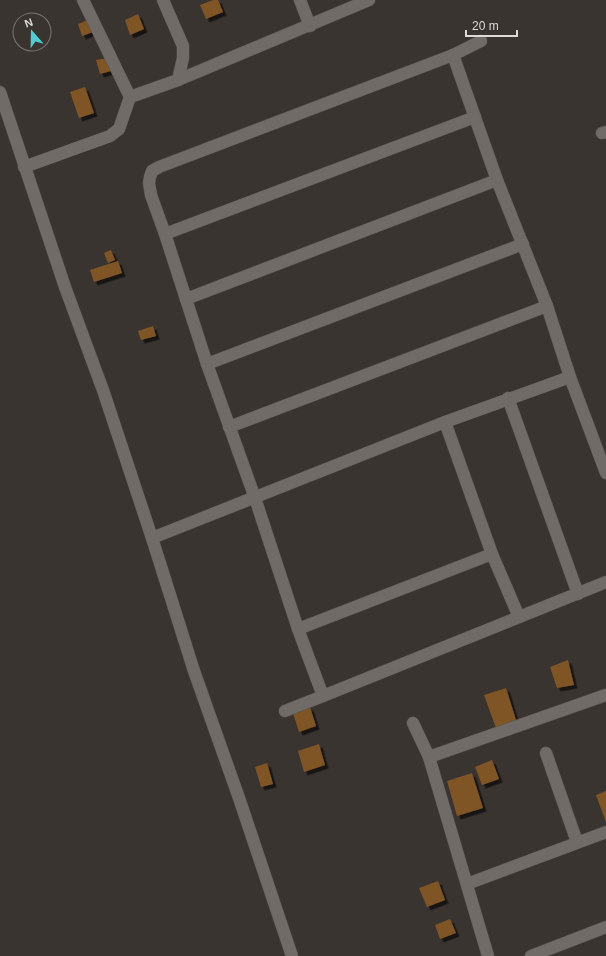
<svg xmlns="http://www.w3.org/2000/svg" width="606" height="956" font-family="Helvetica,sans-serif">
	<style>
		.building { fill: #805427; filter: url(#shadow) }
		.lines { fill: none; stroke-linecap: round; stroke-linejoin: round }
		.street-casing { stroke: #55514d; stroke-width: 13 }
		.secondary-casing { stroke: #55514d; stroke-width: 13 }
		.street { stroke: #706b66; stroke-width: 12 }
		.secondary { stroke: #706b66; stroke-width: 12 }
	</style>
	<defs>
		<filter id="shadow"><feDropShadow dx="3.5" dy="3.5" stdDeviation="0" flood-color="#0009"/></filter>
	</defs>
	<rect width="100%" height="100%" fill="#393430"/>
	<g class="building">
		<path d="M213,0H218L223,12L206,19L200,5Z"/>
		<path d="M138,14L144,29L130,35L125,20Z"/>
		<path d="M88,20L93,32L82,36L78,24Z"/>
		<path d="M108,58L111,71L100,74L96,60Z"/>
		<path d="M85,87L94,113L79,118L70,92Z"/>
		<path d="M111,250L115,260L108,263L104,253Z"/>
		<path d="M118,261L122,273L94,282L90,270Z"/>
		<path d="M153,326L156,336L141,340L138,331Z"/>
		<path d="M568,660L574,685L557,688L550,667Z"/>
		<path d="M506,688L516,720L496,728L484,695Z"/>
		<path d="M310,707L316,726L299,732L293,713Z"/>
		<path d="M319,744L325,765L304,772L298,751Z"/>
		<path d="M492,760L499,779L482,785L475,767Z"/>
		<path d="M267,763L273,784L261,787L255,767Z"/>
		<path d="M472,773L483,808L457,816L447,781Z"/>
		<path d="M606,791V822L596,795Z"/>
		<path d="M438,881L445,900L427,907L419,888Z"/>
		<path d="M450,919L456,933L440,939L435,925Z"/>
	</g>
	<g class="lines">
		<g class="street-casing">
			<g id="street">
				<path d="M163,0L183,46V58L178,80"/>
				<path d="M300,0L310,26"/>
				<path d="M481,41L453,55L159,167L152,171L150,177L149,183L151,195L165,234L207,364L255,498L298,629L323,696L606,582"/>
				<path d="M453,55L497,180L547,306L570,377L606,473"/>
				<path d="M0,92L65,287L104,393L152,538L194,671L239,798L292,956"/>
				<path d="M130,97L178,80L369,0"/>
				<path d="M602,133L606,132"/>
				<path d="M24,167L110,136L119,129L130,97L83,0"/>
				<path d="M165,234L475,117"/>
				<path d="M186,299L497,180"/>
				<path d="M207,364L523,244"/>
				<path d="M508,398L578,594"/>
				<path d="M445,422L492,554L519,617"/>
				<path d="M229,427L547,306"/>
				<path d="M152,538L445,422L570,377"/>
				<path d="M298,629L492,554"/>
				<path d="M285,711L323,696"/>
				<path d="M413,723L429,757L488,956"/>
				<path d="M546,753L577,842"/>
				<path d="M429,757L606,695"/>
				<path d="M467,884L606,832"/>
			</g>
		</g>
		<g class="secondary-casing">
			<path id="secondary" d="M531,956L606,927"/>
		</g>
		<use href="#street" class="street"/>
		<use href="#secondary" class="secondary"/>
	</g>
	<g transform="translate(32 32) rotate(340)"><circle r="19" fill="#393430" stroke="#7a7673"/>
	<path d="M0-3L7 15L0 10L-7 15Z" fill="#51ccd2"/>
	<text y="-6" font-size="11" font-weight="bold" text-anchor="middle" fill="#dcd9d7">N</text>
	</g>
	<path d="M466 30v6h51v-6" fill="none" stroke="#dcd9d7" stroke-width="2"/>
	<text x="472" y="30" font-size="12" fill="#dcd9d7" stroke="#393430" stroke-width="3" paint-order="stroke">20 m</text>
</svg>
